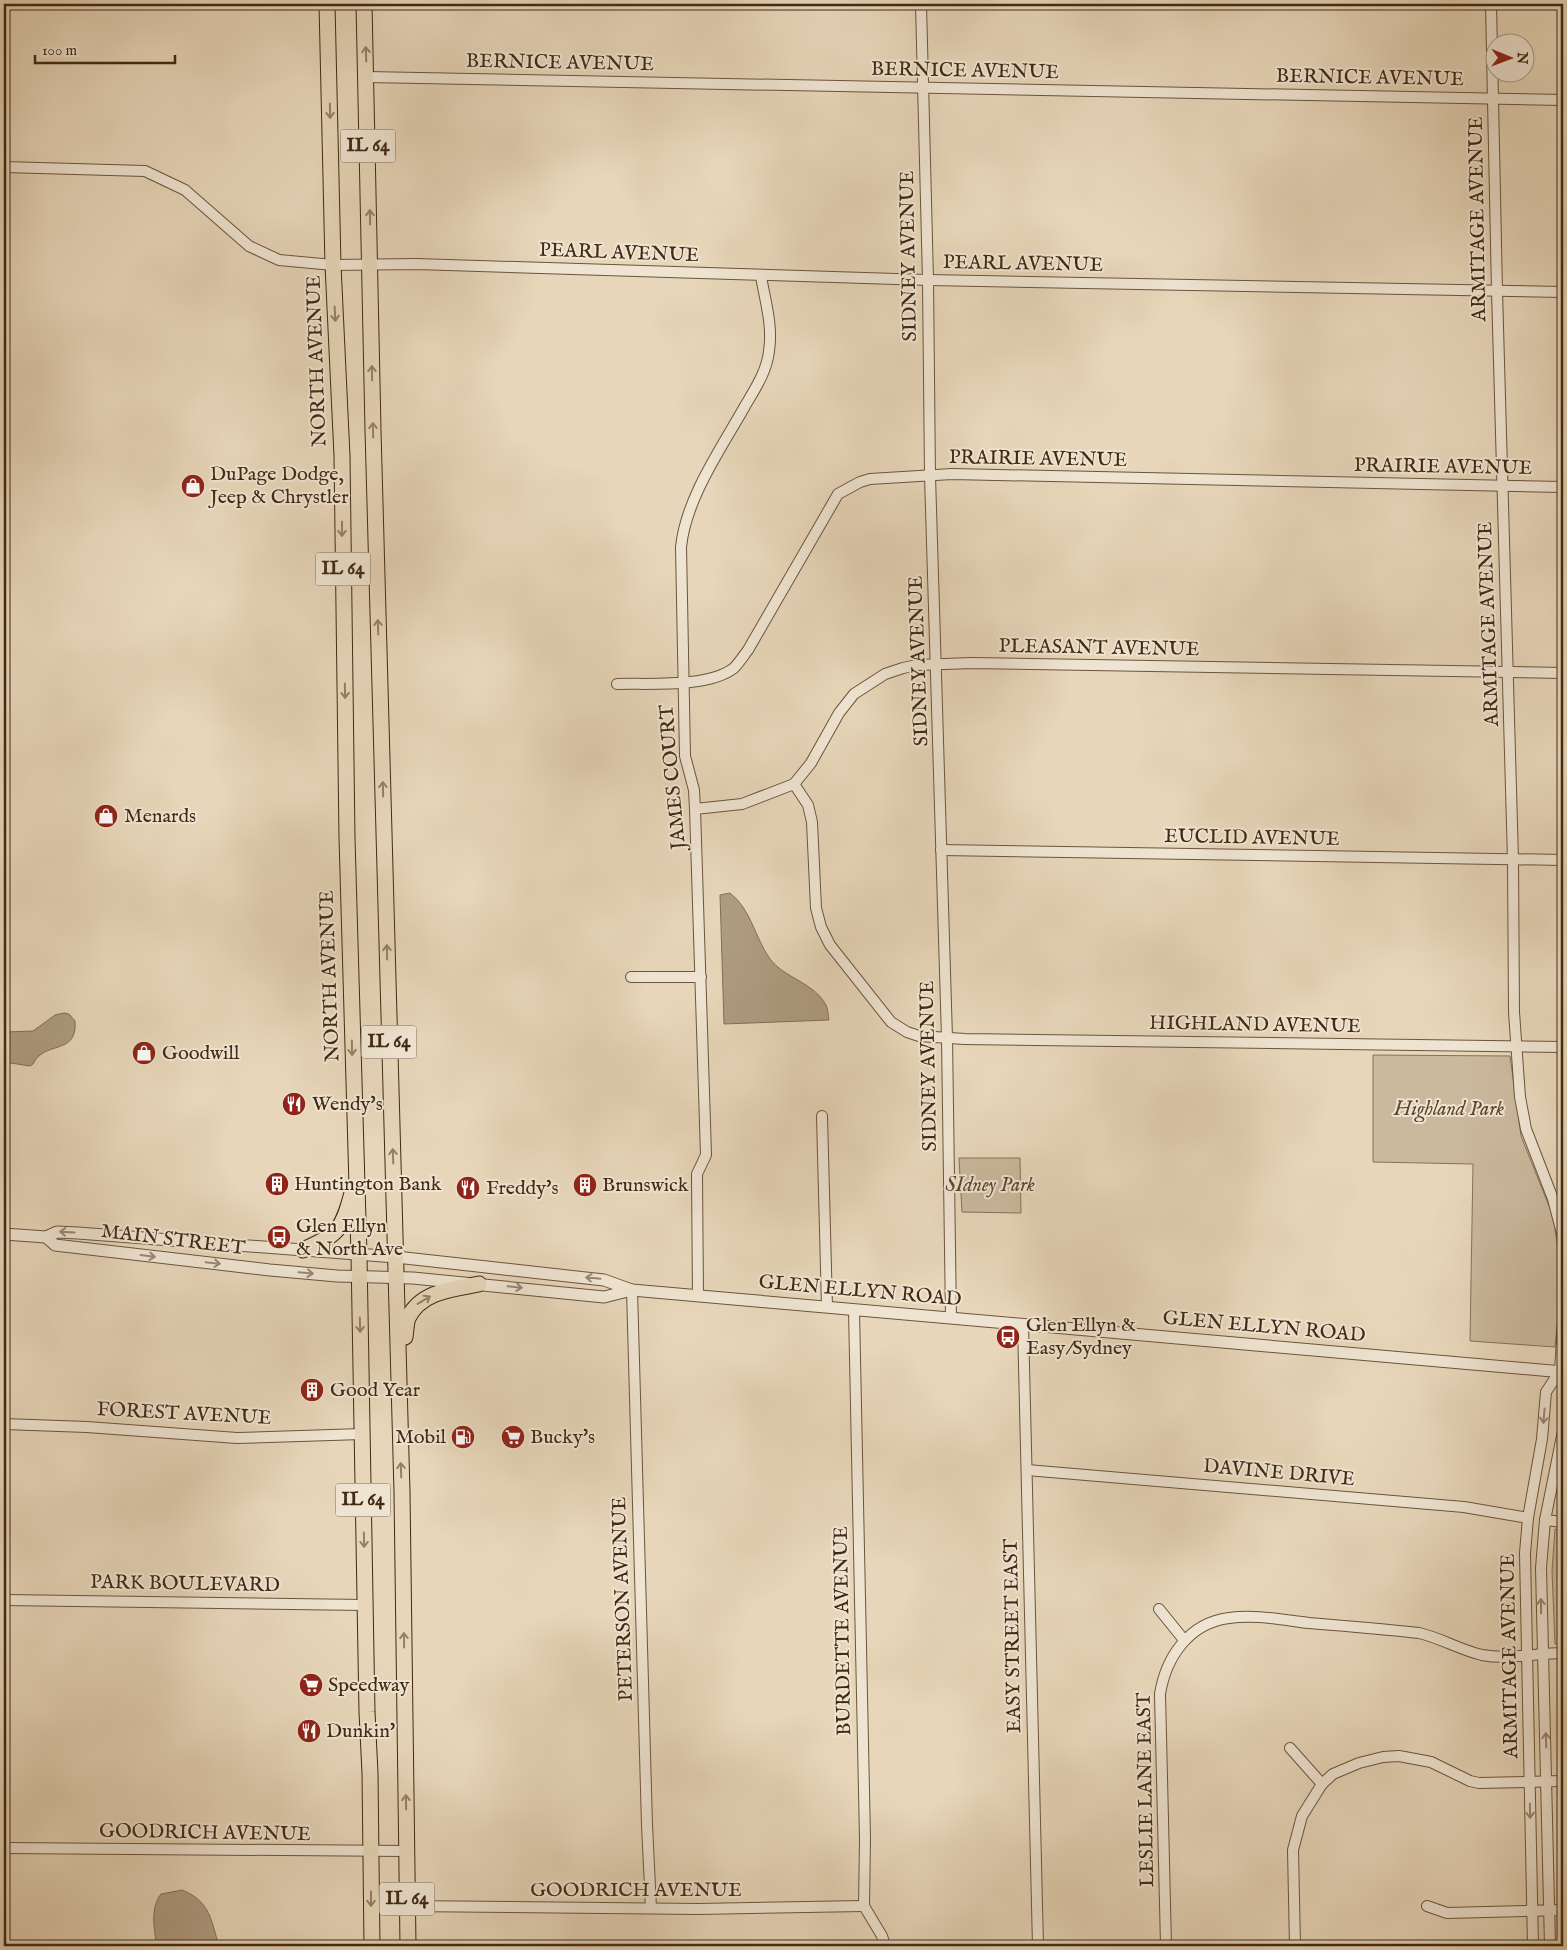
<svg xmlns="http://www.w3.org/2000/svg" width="1567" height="1950" font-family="'IM FELL English',serif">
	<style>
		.green { fill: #cbb99d; stroke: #867258 }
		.water { fill: #ae9c81; stroke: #826e55 }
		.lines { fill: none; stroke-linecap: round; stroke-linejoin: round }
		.minor-casing { stroke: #6a553d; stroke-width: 12 }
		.tertiary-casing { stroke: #6a553d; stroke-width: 13 }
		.primary-casing { stroke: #402a14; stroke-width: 17 }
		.minor { stroke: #efe4d2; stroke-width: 10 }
		.tertiary { stroke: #efe4d2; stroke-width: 11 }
		.primary { stroke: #e7d6b9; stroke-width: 15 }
		.oneway { stroke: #948066 }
		.oneway2 { stroke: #988773 }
		.labels { text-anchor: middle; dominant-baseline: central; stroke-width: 4; stroke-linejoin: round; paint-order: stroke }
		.shield { fill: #efe4d2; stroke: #74624d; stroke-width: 1 }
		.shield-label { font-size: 19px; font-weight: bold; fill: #402a14 }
		.street-label { font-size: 20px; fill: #402a14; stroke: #efe4d2 }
		.poi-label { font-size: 20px; fill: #402a14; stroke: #efe4d2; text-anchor: start }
		.park-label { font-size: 20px; font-style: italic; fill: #5c472f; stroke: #efe4d2 }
	</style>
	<rect width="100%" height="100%" fill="#e7d6b9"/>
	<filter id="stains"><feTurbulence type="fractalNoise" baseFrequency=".004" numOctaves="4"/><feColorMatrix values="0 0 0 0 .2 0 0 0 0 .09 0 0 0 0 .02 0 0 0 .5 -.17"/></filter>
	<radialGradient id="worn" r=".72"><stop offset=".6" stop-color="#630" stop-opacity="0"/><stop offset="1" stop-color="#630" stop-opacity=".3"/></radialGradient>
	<g class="green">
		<path d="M1373,1055L1510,1056L1521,1136L1553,1216L1562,1275L1555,1347L1470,1341L1473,1164L1373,1162Z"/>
		<path d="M959,1158H1020L1021,1213L962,1212Z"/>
		<path d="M1555,1529L1563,1530V1644H1555L1552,1571Z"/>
	</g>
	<g class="water">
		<path d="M730,893C751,909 755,938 770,959C784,978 815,983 826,1005C828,1009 828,1016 829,1020L724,1024L720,895Z"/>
		<path d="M64,1013L69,1014L75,1021C78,1056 44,1040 33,1064L30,1066L4,1062V1032L33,1031L55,1015Z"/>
		<path d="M182,1890C210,1901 211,1920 219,1946H157C154,1930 150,1908 161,1894Z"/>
	</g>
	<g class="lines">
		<g class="minor-casing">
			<g id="minor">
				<path d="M921,4L928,280L930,476L947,1038L951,1318"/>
				<path d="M1491,4L1497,291L1513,860L1514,1012L1520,1097L1526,1129L1553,1199L1563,1237"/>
				<path d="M367,77L1563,100"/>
				<path d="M4,167L145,171L185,190L249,246L279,260L333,265L416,264L928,280L1563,292"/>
				<path d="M617,684C650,683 708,688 734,668C739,663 744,655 748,650L838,494L860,482L870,479L952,474L1563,487"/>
				<path d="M794,784L808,805L812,822L816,908L821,927L830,945L891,1022L907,1032L919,1036L965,1039L1563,1047"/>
				<path d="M695,809L742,804L794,784L811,763L839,713L854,694L885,674L903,668L917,665L972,663L1563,673"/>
				<path d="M941,850L1563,860"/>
				<path d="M631,977H701"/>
				<path d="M822,1116L827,1307"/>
				<path d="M632,1290L647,1825L651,1908"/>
				<path d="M698,1296L697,1174L706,1155L695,809L694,790L685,756L681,547C686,498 721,449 745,406C755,389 767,371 769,351C773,325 765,301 761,276"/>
				<path d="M854,1310L865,1839L864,1906L882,1936L885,1946"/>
				<path d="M1563,1323L1560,1371L1563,1382"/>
				<path d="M1023,1324L1038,1946"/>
				<path d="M4,1424L87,1427L237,1438L362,1434"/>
				<path d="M1027,1470L1464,1507L1528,1518"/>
				<path d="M1545,1520L1563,1522"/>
				<path d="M4,1600L365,1605"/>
				<path d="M1159,1609L1184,1640"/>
				<path d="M1290,1748L1322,1784"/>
				<path d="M4,1848L407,1851"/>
				<path d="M407,1906L698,1909L864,1906"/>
				<path d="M1427,1906L1447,1913L1563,1910"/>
				<path d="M1166,1946L1160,1694C1166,1657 1189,1623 1229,1618C1255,1614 1283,1620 1309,1623C1346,1626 1383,1629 1419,1633C1441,1638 1460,1650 1482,1655C1508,1660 1537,1653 1563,1653"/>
				<path d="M1295,1946L1293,1850L1302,1816L1322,1784L1333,1774L1359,1763L1383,1757L1399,1756L1431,1762L1470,1781L1479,1783L1563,1781"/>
				<path d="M1533,1946L1525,1553L1528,1518L1542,1439L1546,1392L1560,1371"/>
				<path d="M1550,1946L1541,1568L1545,1520L1563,1431"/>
			</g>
		</g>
		<g class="tertiary-casing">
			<g id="tertiary">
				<path d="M4,1234L46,1237L57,1232L78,1233L396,1257L604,1280L632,1290L1563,1372"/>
				<path d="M46,1237L55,1245L270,1270L337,1276L413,1278L604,1297L632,1290"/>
			</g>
		</g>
		<g class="primary-casing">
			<g id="primary">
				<path d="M327,4L333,265L342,456L347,838L359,1255L367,1712L370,1773L372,1946"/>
				<path d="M364,4L373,430L402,1492L408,1946"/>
				<path d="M303,1250C338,1234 342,1231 352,1193"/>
				<path d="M405,1337C406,1331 406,1323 408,1318C421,1291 453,1289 479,1284"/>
			</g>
		</g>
		<use href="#minor" class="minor"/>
		<use href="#tertiary" class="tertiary"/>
		<use href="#primary" class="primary"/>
	</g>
	<defs><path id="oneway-shaft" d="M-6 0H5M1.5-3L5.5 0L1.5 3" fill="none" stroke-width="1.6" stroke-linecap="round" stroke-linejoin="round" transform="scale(1.25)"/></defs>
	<g class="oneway">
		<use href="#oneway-shaft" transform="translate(366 54) rotate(-92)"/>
		<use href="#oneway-shaft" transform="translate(330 111) rotate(89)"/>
		<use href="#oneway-shaft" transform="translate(370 217) rotate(-91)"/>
		<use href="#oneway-shaft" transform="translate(335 314) rotate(87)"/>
		<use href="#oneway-shaft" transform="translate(372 373) rotate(-91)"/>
		<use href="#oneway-shaft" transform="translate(373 430) rotate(-91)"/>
		<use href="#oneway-shaft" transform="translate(342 529) rotate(90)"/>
		<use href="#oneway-shaft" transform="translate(378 627) rotate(-92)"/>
		<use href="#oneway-shaft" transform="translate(345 691) rotate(89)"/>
		<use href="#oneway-shaft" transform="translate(383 789) rotate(-91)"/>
		<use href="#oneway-shaft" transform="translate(387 952) rotate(-91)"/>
		<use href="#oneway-shaft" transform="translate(352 1048) rotate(89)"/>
		<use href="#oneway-shaft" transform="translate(393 1156) rotate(-92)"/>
		<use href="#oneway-shaft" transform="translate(424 1300) rotate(-31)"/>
		<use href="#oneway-shaft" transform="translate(360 1325) rotate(89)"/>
		<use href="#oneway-shaft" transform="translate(401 1470) rotate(-92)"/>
		<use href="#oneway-shaft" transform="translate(364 1540) rotate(89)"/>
		<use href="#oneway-shaft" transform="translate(404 1640) rotate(-91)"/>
		<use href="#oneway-shaft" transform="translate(406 1802) rotate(-91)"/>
		<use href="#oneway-shaft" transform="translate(371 1899) rotate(90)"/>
	</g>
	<g class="oneway2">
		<use href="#oneway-shaft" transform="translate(67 1232) rotate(-177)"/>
		<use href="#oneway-shaft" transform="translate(148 1256) rotate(7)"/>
		<use href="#oneway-shaft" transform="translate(213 1263) rotate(6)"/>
		<use href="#oneway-shaft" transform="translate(306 1273) rotate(5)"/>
		<use href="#oneway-shaft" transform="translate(593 1278) rotate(-174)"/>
		<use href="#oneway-shaft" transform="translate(515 1287) rotate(6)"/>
		<use href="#oneway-shaft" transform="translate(1544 1416) rotate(95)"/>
		<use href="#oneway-shaft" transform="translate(1541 1606) rotate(-91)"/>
		<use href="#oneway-shaft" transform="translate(1546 1740) rotate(-92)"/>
		<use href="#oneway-shaft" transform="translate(1530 1811) rotate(89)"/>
	</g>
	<defs>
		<g id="shop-disc" transform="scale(1.25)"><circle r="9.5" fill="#8f2418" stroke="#efe4d2"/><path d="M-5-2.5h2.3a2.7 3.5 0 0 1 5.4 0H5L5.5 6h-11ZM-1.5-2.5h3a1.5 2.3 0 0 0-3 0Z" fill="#fff"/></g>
		<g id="restaurant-disc" transform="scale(1.25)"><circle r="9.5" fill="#8f2418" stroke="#efe4d2"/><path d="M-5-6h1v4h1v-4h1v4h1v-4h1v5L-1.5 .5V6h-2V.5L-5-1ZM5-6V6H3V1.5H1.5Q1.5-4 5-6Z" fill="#fff"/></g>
		<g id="building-disc" transform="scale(1.25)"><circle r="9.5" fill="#8f2418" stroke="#efe4d2"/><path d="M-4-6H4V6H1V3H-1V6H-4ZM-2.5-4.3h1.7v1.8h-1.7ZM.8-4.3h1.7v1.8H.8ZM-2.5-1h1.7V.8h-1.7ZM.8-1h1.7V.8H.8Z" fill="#fff"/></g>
		<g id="bus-disc" transform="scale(1.25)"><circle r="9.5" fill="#8f2418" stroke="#efe4d2"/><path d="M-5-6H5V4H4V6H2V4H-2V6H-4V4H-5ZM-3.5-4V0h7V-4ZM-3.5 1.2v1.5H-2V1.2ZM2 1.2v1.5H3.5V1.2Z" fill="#fff"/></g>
		<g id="fuel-disc" transform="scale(1.25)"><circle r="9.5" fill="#8f2418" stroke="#efe4d2"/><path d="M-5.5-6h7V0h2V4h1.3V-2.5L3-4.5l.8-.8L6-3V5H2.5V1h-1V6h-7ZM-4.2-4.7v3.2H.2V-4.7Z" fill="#fff"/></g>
		<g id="supermarket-disc" transform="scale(1.25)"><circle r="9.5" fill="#8f2418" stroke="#efe4d2"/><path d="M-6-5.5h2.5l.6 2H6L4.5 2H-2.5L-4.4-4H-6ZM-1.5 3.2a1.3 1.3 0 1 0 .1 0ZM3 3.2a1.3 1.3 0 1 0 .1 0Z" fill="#fff"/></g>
	</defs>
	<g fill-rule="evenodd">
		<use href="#shop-disc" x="193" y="486"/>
		<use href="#shop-disc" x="106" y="816"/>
		<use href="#shop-disc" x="144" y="1053"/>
		<use href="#restaurant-disc" x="294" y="1104"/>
		<use href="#building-disc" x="277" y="1184"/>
		<use href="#building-disc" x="585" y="1185"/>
		<use href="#restaurant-disc" x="468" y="1188"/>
		<use href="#bus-disc" x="279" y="1237"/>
		<use href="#bus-disc" x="1008" y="1337"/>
		<use href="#building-disc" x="312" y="1390"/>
		<use href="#fuel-disc" x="463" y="1437"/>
		<use href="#supermarket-disc" x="513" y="1437"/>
		<use href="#supermarket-disc" x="311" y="1685"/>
		<use href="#restaurant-disc" x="309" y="1731"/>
	</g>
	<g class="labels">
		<g class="shield">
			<rect x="340.5" y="129.5" width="55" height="33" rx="4"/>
			<rect x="315.5" y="552.5" width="55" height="33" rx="4"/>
			<rect x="361.5" y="1025.5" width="55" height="33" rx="4"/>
			<rect x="335.5" y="1483.5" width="55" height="33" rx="4"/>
			<rect x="379.5" y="1882.5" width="55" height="33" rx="4"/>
		</g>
		<g class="shield-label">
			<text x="368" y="146">IL 64</text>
			<text x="343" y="569">IL 64</text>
			<text x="389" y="1042">IL 64</text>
			<text x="363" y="1500">IL 64</text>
			<text x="407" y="1899">IL 64</text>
		</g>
		<g class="street-label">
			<text transform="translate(560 63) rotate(1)">BERNICE AVENUE</text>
			<text transform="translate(965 71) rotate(1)">BERNICE AVENUE</text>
			<text transform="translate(1370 78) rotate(1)">BERNICE AVENUE</text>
			<text transform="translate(1478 219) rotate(-91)">ARMITAGE AVENUE</text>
			<text transform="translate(619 253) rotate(2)">PEARL AVENUE</text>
			<text transform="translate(909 256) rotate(-91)">SIDNEY AVENUE</text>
			<text transform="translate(1023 264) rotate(1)">PEARL AVENUE</text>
			<text transform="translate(317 361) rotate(-92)">NORTH AVENUE</text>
			<text transform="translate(1038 459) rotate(1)">PRAIRIE AVENUE</text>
			<text transform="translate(1443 467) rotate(1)">PRAIRIE AVENUE</text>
			<text transform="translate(1489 624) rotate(-92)">ARMITAGE AVENUE</text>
			<text transform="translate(1099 648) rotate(1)">PLEASANT AVENUE</text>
			<text transform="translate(919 661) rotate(-92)">SIDNEY AVENUE</text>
			<text transform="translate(673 777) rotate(-95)">JAMES COURT</text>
			<text transform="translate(1252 838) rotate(1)">EUCLID AVENUE</text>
			<text transform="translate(330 976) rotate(-92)">NORTH AVENUE</text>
			<text transform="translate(1255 1025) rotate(1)">HIGHLAND AVENUE</text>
			<text transform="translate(929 1066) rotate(-91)">SIDNEY AVENUE</text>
			<text transform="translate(173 1240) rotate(7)">MAIN STREET</text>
			<text transform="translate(860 1291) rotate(5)">GLEN ELLYN ROAD</text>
			<text transform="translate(1264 1327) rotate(5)">GLEN ELLYN ROAD</text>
			<text transform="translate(184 1414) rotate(3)">FOREST AVENUE</text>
			<text transform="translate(1279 1473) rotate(5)">DAVINE DRIVE</text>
			<text transform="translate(185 1584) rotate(1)">PARK BOULEVARD</text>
			<text transform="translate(623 1599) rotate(-92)">PETERSON AVENUE</text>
			<text transform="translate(843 1631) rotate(-91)">BURDETTE AVENUE</text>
			<text transform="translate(1013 1636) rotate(-91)">EASY STREET EAST</text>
			<text transform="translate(1510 1656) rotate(-91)">ARMITAGE AVENUE</text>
			<text transform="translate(1146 1790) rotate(-91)">LESLIE LANE EAST</text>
			<text transform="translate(205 1833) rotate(1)">GOODRICH AVENUE</text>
			<text x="636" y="1890">GOODRICH AVENUE</text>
		</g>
		<g class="poi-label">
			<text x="210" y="474">DuPage Dodge,<tspan x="210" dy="23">Jeep &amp; Chrystler</tspan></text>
			<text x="124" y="816">Menards</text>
			<text x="162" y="1053">Goodwill</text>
			<text x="312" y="1104">Wendy's</text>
			<text x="294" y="1184">Huntington Bank</text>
			<text x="602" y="1185">Brunswick</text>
			<text x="486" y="1188">Freddy's</text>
			<text x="296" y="1226">Glen Ellyn<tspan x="296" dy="23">&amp; North Ave</tspan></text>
			<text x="1026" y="1325">Glen Ellyn &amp;<tspan x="1026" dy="23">Easy/Sydney</tspan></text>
			<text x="330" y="1390">Good Year</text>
			<text x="446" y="1437" text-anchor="end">Mobil</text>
			<text x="530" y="1437">Bucky's</text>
			<text x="328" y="1685">Speedway</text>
			<text x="326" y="1731">Dunkin'</text>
		</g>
		<g class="park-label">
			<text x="1449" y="1109">Highland Park</text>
			<text x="990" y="1185">SIdney Park</text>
		</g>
	</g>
	<rect width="1567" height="1950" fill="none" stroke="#e7d6b9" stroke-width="20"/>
	<rect x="5" y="5" width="1557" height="1940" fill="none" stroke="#402a14" stroke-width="2.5"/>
	<rect x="10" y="10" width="1547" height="1930" fill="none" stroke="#402a14"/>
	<g transform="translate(1510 58) rotate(91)"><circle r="24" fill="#efe4d2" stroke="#a99a86"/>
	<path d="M0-4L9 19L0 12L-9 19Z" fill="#8f2418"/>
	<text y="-8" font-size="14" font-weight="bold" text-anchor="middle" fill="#402a14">N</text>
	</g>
	<path d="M35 55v8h140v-8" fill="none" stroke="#402a14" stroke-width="2.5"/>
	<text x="42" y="55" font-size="15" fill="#402a14" stroke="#efe4d2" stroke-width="4" paint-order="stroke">100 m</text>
	<rect width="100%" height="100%" filter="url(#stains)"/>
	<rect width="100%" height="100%" fill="url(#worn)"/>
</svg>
